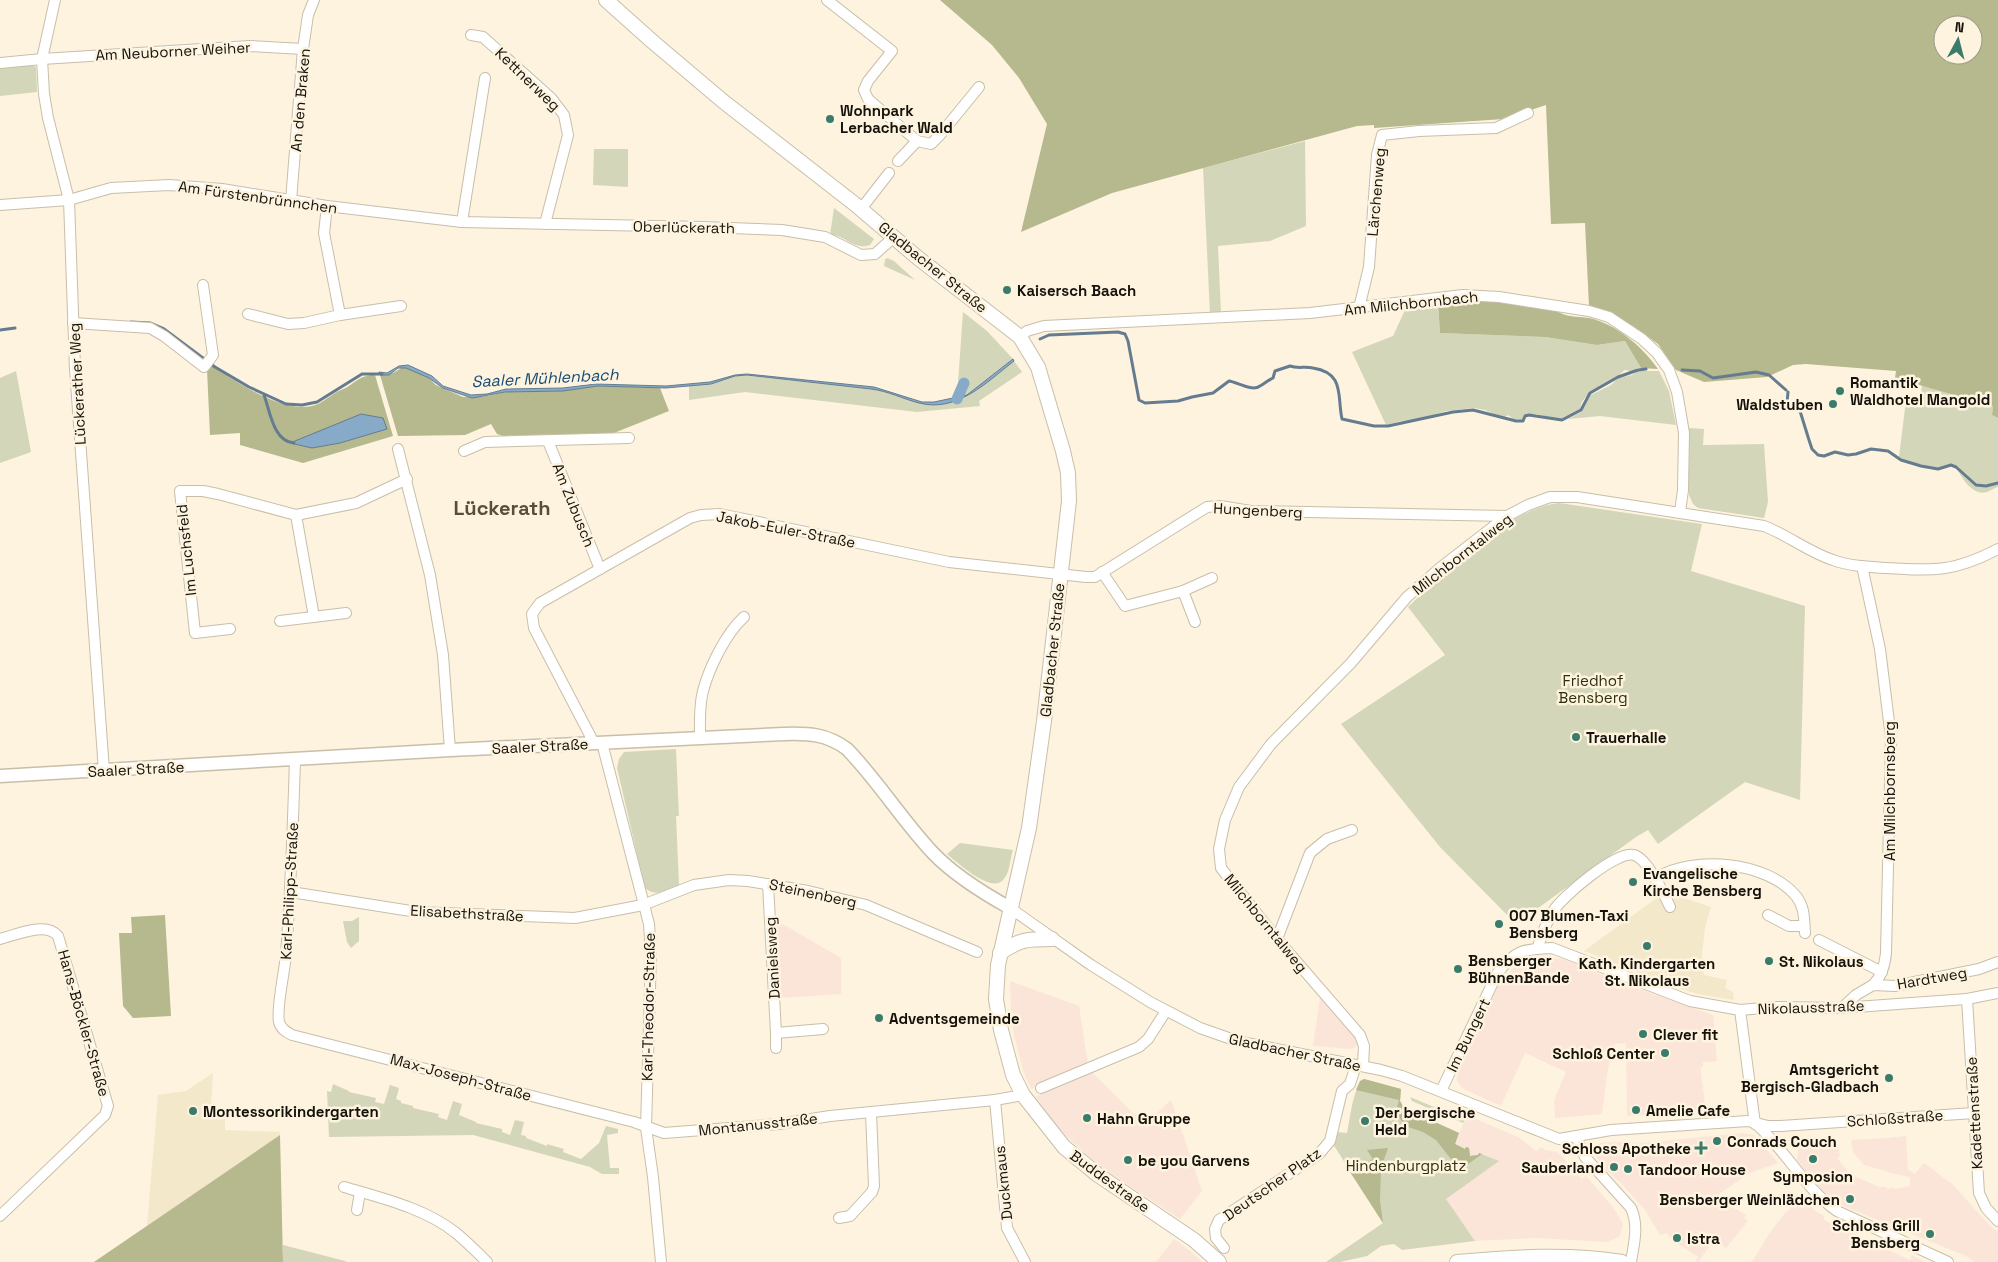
<svg xmlns="http://www.w3.org/2000/svg" width="1998" height="1262" font-family="'Space Grotesk',sans-serif">
	<style>
		.commercial { fill: #fbe5d8 }
		.built { fill: #f4e8cb }
		.green { fill: #d4d6ba }
		.forest { fill: #b6b88d; fill-rule: evenodd }
		.water { fill: #87aac9; stroke: #657c90 }
		.lines { fill: none; stroke-linecap: round; stroke-linejoin: round }
		.stream { stroke: #657c90; stroke-width: 3 }
		.canal { stroke: #87aac9; stroke-width: 11 }
		.minor-casing { stroke: #c8bfaa; stroke-width: 12 }
		.tertiary-casing { stroke: #c8bfaa; stroke-width: 15 }
		.secondary-casing { stroke: #c8bfaa; stroke-width: 16 }
		.minor { stroke: #fff; stroke-width: 10 }
		.tertiary { stroke: #fff; stroke-width: 12 }
		.secondary { stroke: #fff; stroke-width: 14 }
		.poi-dot { fill: #3a7b6b; stroke: #fdf3de; stroke-width: 2 }
		.labels { text-anchor: middle; dominant-baseline: central; stroke-width: 5; stroke-linejoin: round; paint-order: stroke }
		.street-label { font-size: 15px; fill: #15120b; stroke: #fdf3de }
		.poi-label { font-size: 15px; font-weight: bold; fill: #15120b; stroke: #fdf3de; text-anchor: start }
		.park-label { font-size: 15px; fill: #2e2f0c; stroke: #fdf3de }
		.water-label { font-size: 16px; font-style: italic; fill: #154b74; stroke: #fdf3de }
		.district-label { font-size: 20px; font-weight: bold; fill: #574f3d; stroke: #fdf3de }
	</style>
	<rect width="100%" height="100%" fill="#fdf3de"/>
	<g class="commercial">
		<path d="M775,922L786,926L841,958V994L779,998Z"/>
		<path d="M1536,956L1562,959L1628,985L1713,1015L1717,1061L1703,1062V1067H1700L1706,1111L1627,1116L1626,1043L1615,1044L1608,1068L1602,1114L1555,1118L1554,1100L1566,1072L1525,1053L1501,1106L1462,1088L1457,1081L1458,1073L1498,986L1514,967L1521,962Z"/>
		<path d="M1010,981L1079,1006L1088,1064L1031,1089L1023,1070L1014,1035L1011,1010Z"/>
		<path d="M1320,997L1355,1036L1358,1044L1352,1049L1313,1046Z"/>
		<path d="M1091,1071L1139,1119L1146,1123L1171,1100L1202,1191L1180,1219L1101,1167L1085,1153L1061,1131L1035,1097Z"/>
		<path d="M1467,1115L1520,1138L1536,1151L1541,1147L1545,1150L1558,1152L1582,1179L1586,1176L1613,1207L1623,1224L1620,1236L1607,1242L1534,1238L1475,1241L1445,1199L1498,1161L1480,1153L1478,1155L1469,1156L1465,1149L1455,1144Z"/>
		<path d="M1742,1133L1754,1135L1778,1163L1749,1173L1718,1195L1722,1201L1746,1215L1744,1218L1748,1221L1726,1248L1714,1240L1698,1262H1695L1698,1257L1670,1238L1667,1233L1660,1235L1645,1210L1621,1183L1603,1167L1596,1156L1597,1146L1600,1143L1622,1142V1145Z"/>
		<path d="M1906,1136L1908,1170L1915,1174L1924,1163L1952,1184L1992,1228L1998,1231V1262H1976L1966,1256L1836,1203L1821,1192L1797,1160L1799,1146L1803,1141L1812,1140L1816,1145H1818V1143H1837L1840,1156L1837,1158L1850,1174L1881,1188L1882,1186L1890,1189L1891,1187L1894,1189L1910,1186V1177L1895,1174L1864,1165L1853,1152L1851,1140L1889,1138Z"/>
		<path d="M1802,1198L1818,1213L1824,1216V1220L1834,1225L1836,1221L1858,1232L1857,1235L1910,1260L1912,1255L1924,1262H1752L1769,1234L1785,1213Z"/>
		<path d="M1174,1239L1194,1254L1202,1262H1156Z"/>
	</g>
	<g class="built">
		<path d="M1663,891L1711,907L1705,927L1702,954L1704,975L1727,980L1725,988L1733,992L1734,1000L1698,994L1675,987L1584,951L1658,897Z"/>
		<path d="M213,1073L211,1107L204,1109L203,1117H218V1120L225,1118V1130L280,1132V1135L147,1226L158,1095L186,1091Z"/>
	</g>
	<g class="green">
		<path d="M29,64L36,67L37,92L0,96V68Z"/>
		<path d="M1305,141L1306,226L1270,241L1218,246L1221,313L1210,314L1203,168Z"/>
		<path d="M594,149H628V187L593,185Z"/>
		<path d="M834,208L874,239L870,245C853,251 845,234 830,235Z"/>
		<path d="M887,258L894,261L915,280L884,266L885,260Z"/>
		<path d="M1438,304L1440,333L1545,337L1597,345L1625,341L1641,368H1637L1633,372L1625,370C1619,374 1615,379 1610,383C1598,390 1580,394 1580,411L1560,420L1551,419L1537,414L1524,415L1522,420L1513,419L1508,415L1503,418L1485,410L1474,408L1446,411L1418,420L1401,421L1386,425L1352,352L1393,336L1406,308Z"/>
		<path d="M963,312L987,331L1013,359L967,395L957,398Z"/>
		<path d="M1014,361L1022,372L979,401L980,406L917,412L745,392L689,400V386L711,384L735,376L747,375L871,389C888,391 903,399 919,403C957,413 987,382 1014,361Z"/>
		<path d="M16,371L31,452L0,463V378Z"/>
		<path d="M1638,371H1659L1669,391L1676,425L1600,416L1568,419L1581,412L1591,395L1611,385L1618,378L1632,375Z"/>
		<path d="M1922,385L1993,406L1992,415L1998,418V487C1994,488 1990,491 1987,492C1971,497 1960,474 1954,464L1933,469L1904,461L1899,457L1906,400L1920,402Z"/>
		<path d="M1689,428L1704,429L1703,445L1764,444L1768,502L1764,518L1698,508L1693,504L1689,495Z"/>
		<path d="M1559,503L1702,524L1691,571L1805,606L1800,800L1745,782L1658,844L1648,830L1636,837L1519,922H1514L1440,847L1341,724L1445,655L1408,607C1446,571 1506,509 1559,503Z"/>
		<path d="M676,749L679,816H676L679,885C667,890 657,898 645,888L617,768L619,759L624,752Z"/>
		<path d="M960,843L1013,850C1010,859 1010,873 1003,880C991,894 957,862 947,854Z"/>
		<path d="M359,917V941L351,948L347,942L343,921H352Z"/>
		<path d="M1364,1079L1401,1089L1400,1101L1404,1108L1459,1133L1455,1144L1465,1149L1466,1147L1469,1148L1470,1156L1478,1155L1479,1153L1499,1161L1446,1199L1475,1241L1402,1250L1394,1244L1381,1246L1367,1256L1340,1262H1326L1383,1223L1333,1144L1336,1132L1347,1133C1350,1120 1353,1086 1364,1079Z"/>
		<path d="M333,1084L349,1091V1092L376,1098L375,1102L384,1104L390,1085L399,1088L396,1099L401,1101V1103L413,1106V1108L439,1114L438,1117L447,1120L453,1101L462,1104L459,1115L476,1122V1123L502,1129V1132L510,1135L515,1120L524,1122L521,1135L526,1136V1138L547,1146V1144L564,1149L563,1152L581,1159L599,1143L606,1126L618,1129V1133L607,1135L610,1168H619V1174H602L590,1167L473,1135L329,1137L327,1091L331,1092Z"/>
		<path d="M1410,1097L1465,1120L1463,1123L1412,1101Z"/>
		<path d="M283,1245L345,1261L347,1262H283Z"/>
	</g>
	<g class="forest">
		<path d="M940,0H1998V418L1992,415L1993,406L1895,378L1896,371L1806,364L1793,365L1767,377L1704,382L1676,370L1658,344L1633,326L1589,306L1585,223L1551,224L1546,105L1503,119L1374,128V125L1357,126L1112,193L1021,232L1047,124L1019,78L992,45ZM1943,25H1973V55H1943Z"/>
		<path d="M1469,300L1497,302L1555,310C1566,318 1577,316 1589,318C1616,324 1642,346 1658,369L1641,368L1625,341L1597,345L1545,337L1440,333L1438,303Z"/>
		<path d="M209,364C234,380 287,418 318,404C326,400 332,394 341,390C355,385 357,375 375,375L393,436L303,463L240,445V433L210,435L207,369Z"/>
		<path d="M403,367L413,370L429,378L436,385L463,397L487,396L506,392L563,391L598,386L660,388L669,411L614,433L503,436L497,434L491,424L465,435L398,436L380,375L393,373Z"/>
		<path d="M165,915L171,1016L133,1018L123,1006L119,933H132L131,917Z"/>
		<path d="M1364,1079L1401,1089L1400,1101L1404,1108L1459,1133L1455,1144L1465,1149L1466,1147L1469,1148L1470,1156L1478,1155L1479,1153L1482,1154L1457,1172L1454,1163L1436,1140L1423,1132L1405,1126L1396,1112L1399,1100L1356,1090L1360,1081Z"/>
		<path d="M280,1135L283,1262H94Z"/>
		<path d="M1388,1148L1381,1168L1380,1200L1383,1223L1350,1172L1373,1159L1367,1150Z"/>
	</g>
	<g class="water">
		<path d="M1013,359L1014,361C987,382 957,413 919,403C903,399 888,391 871,389L747,375L735,376L711,384L666,388L598,386L563,391L505,392L472,398L443,388L429,378L406,368H398L389,375H380L379,372L387,373L399,366L408,365L432,376L443,386L471,395L487,394L506,389L563,388L596,384L666,386L710,382L735,375L747,374L874,387L922,402H934L967,395Z"/>
		<path d="M361,414L383,418L387,429L340,443L312,448L290,443Z"/>
	</g>
	<g class="lines">
		<g class="stream">
			<path d="M131,322L150,323L164,329L215,367L249,387L286,404L302,405L317,402L362,374H382"/>
			<path d="M0,330L15,328"/>
			<path d="M1040,339L1049,335L1118,332L1125,334L1128,341L1139,400L1145,403L1178,401L1192,397L1213,393L1229,381C1237,382 1252,392 1260,386C1265,383 1267,381 1273,378L1275,371L1290,366C1298,369 1305,366 1313,368C1345,373 1337,396 1342,419L1374,426H1388L1453,412L1473,410L1516,421H1523L1525,416L1529,415L1562,420L1581,410L1590,393L1618,377L1638,370L1646,369"/>
			<path d="M1682,370L1700,371L1713,378L1756,372L1769,375L1786,390"/>
			<path d="M264,395C270,411 273,441 294,443"/>
			<path d="M1787,403L1788,392"/>
			<path d="M1786,407V409L1800,411L1809,440L1812,449L1818,455L1824,456L1835,452L1848,455L1856,454L1871,449L1888,451L1901,460L1921,466L1938,469L1951,465L1956,467L1976,485L1986,486L1998,483"/>
		</g>
		<path class="canal" d="M957,399L964,383"/>
		<g class="minor-casing">
			<g id="minor">
				<path d="M55,0L42,59L44,94L48,118L69,200L75,369L104,771"/>
				<path d="M827,0L892,51L868,81L864,90L868,99L917,141L931,144L939,136L979,87"/>
				<path d="M471,35L483,37L551,98L564,115L568,135L545,224"/>
				<path d="M0,63L42,59L250,46L303,49"/>
				<path d="M898,161L917,141"/>
				<path d="M291,201L303,49L308,15L314,0"/>
				<path d="M0,205L69,200L111,188L169,185L222,189L327,206L462,222L703,227L782,230L825,237L861,255L875,254L894,237"/>
				<path d="M327,206L324,233L340,315"/>
				<path d="M861,209L889,173"/>
				<path d="M462,222L485,78"/>
				<path d="M1359,308L1369,267L1377,155L1382,135L1419,131L1496,128L1528,113"/>
				<path d="M248,314L288,324L304,323L340,315L401,306"/>
				<path d="M73,323L150,328L164,336L204,367L213,355L203,285"/>
				<path d="M1020,337L1027,331L1044,326L1310,313L1463,295L1499,297L1589,311L1609,317L1642,339L1657,353L1669,370L1677,392L1684,433L1683,490L1680,512"/>
				<path d="M548,441L600,569"/>
				<path d="M398,449L430,575L443,655L450,750"/>
				<path d="M464,451L485,442L629,438"/>
				<path d="M296,515L314,617"/>
				<path d="M1862,566L1880,649L1891,738L1886,953C1885,965 1882,976 1873,985"/>
				<path d="M1102,572L1125,606L1183,591L1212,578"/>
				<path d="M1183,591L1195,622"/>
				<path d="M280,621L346,613"/>
				<path d="M230,629L195,633L180,491H203L218,494L296,515L356,503L407,479"/>
				<path d="M700,738C700,723 699,706 703,691C709,668 726,633 744,617"/>
				<path d="M594,743L534,628L532,614L540,603L690,518L701,515L720,514L949,562L1086,577H1095L1207,507L1220,506L1251,511L1507,516"/>
				<path d="M602,743L649,924L651,954L646,1128L653,1177L661,1262"/>
				<path d="M295,759C293,824 291,889 286,954C285,971 276,1007 279,1022C281,1029 286,1032 292,1035L634,1122L664,1133L779,1124L830,1116L995,1100L1023,1095"/>
				<path d="M1656,878C1693,855 1767,861 1796,896C1805,907 1804,920 1805,933"/>
				<path d="M768,884L776,1033L823,1029"/>
				<path d="M291,892L417,912L575,918L643,905L694,885L729,880L748,881L808,891L866,905L977,952"/>
				<path d="M1010,908L1091,965L1150,1002L1200,1028L1237,1041L1381,1070L1402,1076L1559,1139L1611,1130L1748,1121L1768,1126H1781L1974,1113"/>
				<path d="M1768,915L1789,926H1804"/>
				<path d="M0,939C16,935 46,921 58,936L108,1106L105,1115L0,1216"/>
				<path d="M1277,939L1310,853L1327,839L1352,830"/>
				<path d="M1819,940L1882,972"/>
				<path d="M1537,949C1542,936 1546,921 1554,910C1563,896 1617,850 1634,855C1648,859 1664,894 1670,907"/>
				<path d="M1967,999L1979,1193L1986,1208L1998,1221"/>
				<path d="M1842,1008L1856,995L1873,985L1895,986L1979,969L1998,962"/>
				<path d="M1740,1010L1755,1124"/>
				<path d="M776,1033V1048"/>
				<path d="M1363,1066L1364,1046L1360,1035L1277,939L1221,868L1219,849L1225,820L1239,787L1271,744L1351,663L1407,597L1440,568L1507,516L1528,505L1550,497H1577L1764,526C1788,535 1808,552 1833,560C1849,566 1869,567 1886,568C1934,571 1954,572 1998,549"/>
				<path d="M1041,1088L1139,1047L1148,1039L1166,1011"/>
				<path d="M1441,1091L1497,974C1514,950 1524,949 1552,948L1690,1001L1740,1010L1775,1007L1842,1008L1967,999L1998,993"/>
				<path d="M995,1100L1007,1228L1025,1262"/>
				<path d="M1756,1124C1786,1150 1804,1188 1837,1211L1948,1262"/>
				<path d="M1576,1136L1585,1157L1631,1208C1639,1226 1634,1243 1631,1262"/>
				<path d="M344,1187C381,1198 425,1208 456,1233C467,1242 477,1252 487,1262"/>
				<path d="M357,1210L360,1192"/>
				<path d="M839,1218L850,1216L872,1192L874,1186L871,1113"/>
				<path d="M1224,1248L1216,1238L1215,1229L1219,1220L1319,1154L1330,1141L1342,1091L1350,1084L1356,1065"/>
			</g>
		</g>
		<g class="tertiary-casing">
			<path id="tertiary" d="M0,776L450,750L784,734C808,733 827,734 847,749C878,781 902,820 933,853C954,875 983,893 1010,908"/>
		</g>
		<g class="secondary-casing">
			<g id="secondary">
				<path d="M606,0L653,42L724,102L856,205L918,258L1020,337L1038,367L1063,451L1068,473L1069,501L1044,721L1029,828L998,965L996,999L1001,1030L1013,1075L1023,1095L1064,1147L1098,1175L1194,1240L1219,1262"/>
				<path d="M1000,953C1020,939 1028,939 1052,939"/>
				<path d="M1457,1262C1512,1257 1567,1253 1622,1262"/>
			</g>
		</g>
		<use href="#minor" class="minor"/>
		<use href="#tertiary" class="tertiary"/>
		<use href="#secondary" class="secondary"/>
	</g>
	<g class="poi-dot">
		<circle cx="830" cy="119" r="5"/>
		<circle cx="1007" cy="290" r="5"/>
		<circle cx="1840" cy="391" r="5"/>
		<circle cx="1833" cy="404" r="5"/>
		<circle cx="1576" cy="737" r="5"/>
		<circle cx="1633" cy="882" r="5"/>
		<circle cx="1499" cy="924" r="5"/>
		<circle cx="1647" cy="946" r="5"/>
		<circle cx="1769" cy="961" r="5"/>
		<circle cx="1458" cy="969" r="5"/>
		<circle cx="879" cy="1018" r="5"/>
		<circle cx="1643" cy="1034" r="5"/>
		<circle cx="1665" cy="1053" r="5"/>
		<circle cx="1889" cy="1078" r="5"/>
		<circle cx="1636" cy="1110" r="5"/>
		<circle cx="193" cy="1111" r="5"/>
		<circle cx="1087" cy="1118" r="5"/>
		<circle cx="1365" cy="1121" r="5"/>
		<circle cx="1717" cy="1141" r="5"/>
		<path d="M1698.5 1140.5h5v5h5v5h-5v5h-5v-5h-5v-5h5z"/>
		<circle cx="1813" cy="1159" r="5"/>
		<circle cx="1128" cy="1160" r="5"/>
		<circle cx="1614" cy="1167" r="5"/>
		<circle cx="1628" cy="1169" r="5"/>
		<circle cx="1850" cy="1199" r="5"/>
		<circle cx="1930" cy="1234" r="5"/>
		<circle cx="1677" cy="1238" r="5"/>
	</g>
	<g class="labels">
		<g class="street-label">
			<text transform="translate(173 51) rotate(-3)">Am Neuborner Weiher</text>
			<text transform="translate(528 79) rotate(44)">Kettnerweg</text>
			<text transform="translate(300 100) rotate(-85)">An den Braken</text>
			<text transform="translate(1376 192) rotate(-85)">Lärchenweg</text>
			<text transform="translate(258 197) rotate(8)">Am Fürstenbrünnchen</text>
			<text transform="translate(684 227) rotate(1)">Oberlückerath</text>
			<text transform="translate(933 267) rotate(39)">Gladbacher Straße</text>
			<text transform="translate(1411 303) rotate(-6)">Am Milchbornbach</text>
			<text transform="translate(77 384) rotate(-93)">Lückerather Weg</text>
			<text transform="translate(574 505) rotate(68)">Am Zubusch</text>
			<text transform="translate(1258 510) rotate(3)">Hungenberg</text>
			<text transform="translate(786 529) rotate(11)">Jakob-Euler-Straße</text>
			<text transform="translate(186 550) rotate(-96)">Im Luchsfeld</text>
			<text transform="translate(1462 554) rotate(-38)">Milchborntalweg</text>
			<text transform="translate(1052 650) rotate(-84)">Gladbacher Straße</text>
			<text transform="translate(540 746) rotate(-3)">Saaler Straße</text>
			<text transform="translate(136 769) rotate(-3)">Saaler Straße</text>
			<text transform="translate(1889 791) rotate(-90)">Am Milchbornsberg</text>
			<text transform="translate(289 891) rotate(-87)">Karl-Philipp-Straße</text>
			<text transform="translate(813 893) rotate(12)">Steinenberg</text>
			<text transform="translate(467 913) rotate(3)">Elisabethstraße</text>
			<text transform="translate(1266 923) rotate(51)">Milchborntalweg</text>
			<text transform="translate(772 958) rotate(-93)">Danielsweg</text>
			<text transform="translate(1932 978) rotate(-10)">Hardtweg</text>
			<text transform="translate(648 1007) rotate(-89)">Karl-Theodor-Straße</text>
			<text transform="translate(1811 1007) rotate(-2)">Nikolausstraße</text>
			<text transform="translate(84 1023) rotate(74)">Hans-Böckler-Straße</text>
			<text transform="translate(1468 1035) rotate(-64)">Im Bungert</text>
			<text transform="translate(1295 1052) rotate(12)">Gladbacher Straße</text>
			<text transform="translate(461 1077) rotate(15)">Max-Joseph-Straße</text>
			<text transform="translate(1974 1113) rotate(-93)">Kadettenstraße</text>
			<text transform="translate(1895 1118) rotate(-4)">Schloßstraße</text>
			<text transform="translate(758 1124) rotate(-6)">Montanusstraße</text>
			<text transform="translate(1110 1181) rotate(36)">Buddestraße</text>
			<text transform="translate(1003 1183) rotate(-96)">Duckmaus</text>
			<text transform="translate(1272 1184) rotate(-35)">Deutscher Platz</text>
		</g>
		<g class="poi-label">
			<text x="840" y="110">Wohnpark<tspan x="840" dy="17">Lerbacher Wald</tspan></text>
			<text x="1017" y="290">Kaisersch Baach</text>
			<text x="1850" y="382">Romantik<tspan x="1850" dy="17">Waldhotel Mangold</tspan></text>
			<text x="1823" y="404" text-anchor="end">Waldstuben</text>
			<text x="1586" y="737">Trauerhalle</text>
			<text x="1643" y="873">Evangelische<tspan x="1643" dy="17">Kirche Bensberg</tspan></text>
			<text x="1509" y="915">007 Blumen-Taxi<tspan x="1509" dy="17">Bensberg</tspan></text>
			<text x="1468" y="960">Bensberger<tspan x="1468" dy="17">BühnenBande</tspan></text>
			<text x="1779" y="961">St. Nikolaus</text>
			<text x="1647" y="963" text-anchor="middle">Kath. Kindergarten<tspan x="1647" dy="17">St. Nikolaus</tspan></text>
			<text x="889" y="1018">Adventsgemeinde</text>
			<text x="1653" y="1034">Clever fit</text>
			<text x="1655" y="1053" text-anchor="end">Schloß Center</text>
			<text x="1879" y="1069" text-anchor="end">Amtsgericht<tspan x="1879" dy="17">Bergisch-Gladbach</tspan></text>
			<text x="1646" y="1110">Amelie Cafe</text>
			<text x="203" y="1111">Montessorikindergarten</text>
			<text x="1375" y="1112">Der bergische<tspan x="1375" dy="17">Held</tspan></text>
			<text x="1097" y="1118">Hahn Gruppe</text>
			<text x="1727" y="1141">Conrads Couch</text>
			<text x="1691" y="1148" text-anchor="end">Schloss Apotheke</text>
			<text x="1138" y="1160">be you Garvens</text>
			<text x="1604" y="1167" text-anchor="end">Sauberland</text>
			<text x="1638" y="1169">Tandoor House</text>
			<text x="1813" y="1176" text-anchor="middle">Symposion</text>
			<text x="1840" y="1199" text-anchor="end">Bensberger Weinlädchen</text>
			<text x="1920" y="1225" text-anchor="end">Schloss Grill<tspan x="1920" dy="17">Bensberg</tspan></text>
			<text x="1687" y="1238">Istra</text>
		</g>
		<g class="park-label">
			<text x="1593" y="680">Friedhof<tspan x="1593" dy="17">Bensberg</tspan></text>
			<text x="1406" y="1165">Hindenburgplatz</text>
		</g>
		<g class="water-label">
			<text transform="translate(545 378) rotate(-3)">Saaler Mühlenbach</text>
		</g>
		<g class="district-label">
			<text x="502" y="508">Lückerath</text>
		</g>
	</g>
	<g transform="translate(1958 40) rotate(7)"><circle r="24" fill="#fdf3de" stroke="#a0998a"/>
	<path d="M0-4L9 19L0 12L-9 19Z" fill="#3a7b6b"/>
	<text y="-8" font-size="14" font-weight="bold" text-anchor="middle" fill="#15120b">N</text>
	</g>
</svg>
